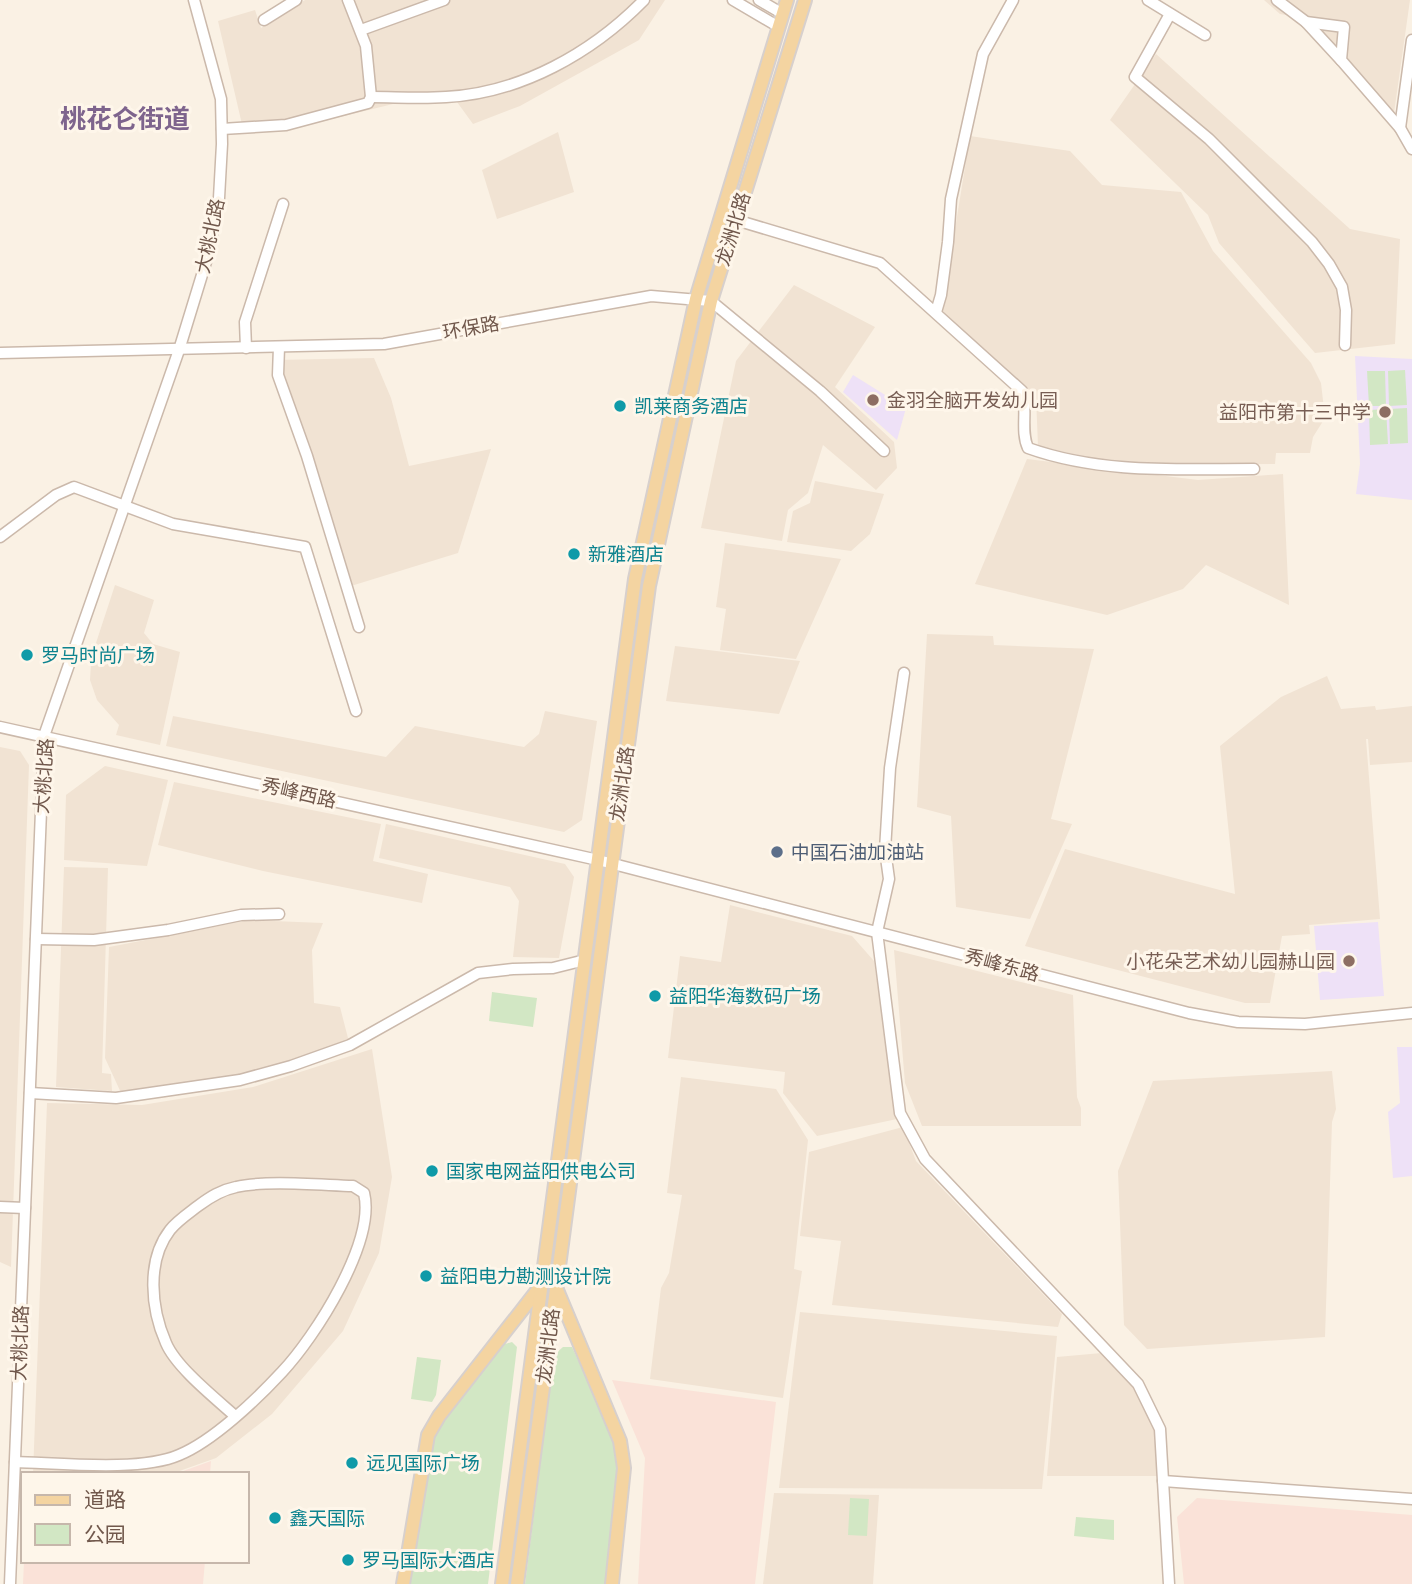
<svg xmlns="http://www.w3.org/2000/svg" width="1412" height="1584" font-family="'DM Sans','Noto Sans SC',sans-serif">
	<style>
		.residential { fill: #f1e3d3 }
		.commercial { fill: #fae2d8 }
		.education { fill: #eee1f7 }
		.green { fill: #d2e7c4 }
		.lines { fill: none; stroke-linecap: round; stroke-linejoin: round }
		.minor-casing { stroke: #cbb9ab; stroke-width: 13 }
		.major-casing { stroke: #d7d0cd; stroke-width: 16 }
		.minor { stroke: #fff; stroke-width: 10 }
		.major { stroke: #f4d4a1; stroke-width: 12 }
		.education-dot { fill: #8d6e63; stroke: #fef6ea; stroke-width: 2.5 }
		.culture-dot { fill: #0f9aa8; stroke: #fef6ea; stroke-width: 2.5 }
		.service-dot { fill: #5c6f8a; stroke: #fef6ea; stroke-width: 2.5 }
		.labels { text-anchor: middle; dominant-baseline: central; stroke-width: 6; stroke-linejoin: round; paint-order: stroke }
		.street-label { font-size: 19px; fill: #71584c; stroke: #fef6ea }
		.education-label { font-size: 19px; fill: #785e54; stroke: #fef6ea; text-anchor: end }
		.culture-label { font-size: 19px; fill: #0d838f; stroke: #fef6ea; text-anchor: start }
		.service-label { font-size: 19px; fill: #4e5e75; stroke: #fef6ea; text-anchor: start }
		.district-label { font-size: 26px; font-weight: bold; fill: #7e648d; stroke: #fef6ea }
	</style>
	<rect width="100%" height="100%" fill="#faf1e4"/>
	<g class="residential">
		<path d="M305,0H665L639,40L520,106L473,124L457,102L397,103L283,131L244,133L218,21L255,10L261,28Z"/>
		<path d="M1264,0H1410L1392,127L1297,17L1280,14Z"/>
		<path d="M1156,54L1350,229L1400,239L1395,344L1315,353L1219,243L1208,215L1110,120Z"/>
		<path d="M558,132L574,192L497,219L482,170Z"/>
		<path d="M970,136L1070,151L1102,185L1181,192L1213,251L1311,363L1321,383L1325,418L1313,437L1310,453H1276L1275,464L1123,465L1038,446L1036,397L942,310Z"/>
		<path d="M794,285L875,327L835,387L894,442L897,468L876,490L823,445L808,493L788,510L782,541L701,528L736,361Z"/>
		<path d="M374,358L391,398L409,466L491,449L458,553L351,586L275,360Z"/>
		<path d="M1027,459L1198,480L1283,474L1289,605L1206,565L1183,589L1107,615L975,584Z"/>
		<path d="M815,481L884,494L870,534L851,551L787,542L793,511L810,503Z"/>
		<path d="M725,543L841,559L796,659L720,650L726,609L716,607Z"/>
		<path d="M115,585L154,600L144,633L153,644L180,652L160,745L116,735L119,725L97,700L90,680L91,663L95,646Z"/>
		<path d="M927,634L993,636L994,645L1094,649L1051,819L1072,824L1030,919L956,907L951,816L917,807Z"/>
		<path d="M675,646L800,661L779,714L666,701Z"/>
		<path d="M1327,676L1341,709L1375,706L1376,710L1412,706V762L1370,765L1368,739H1366L1380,919L1309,925L1310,934L1282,936L1270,1003H1245L1025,946L1065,849L1235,894L1220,746L1281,697Z"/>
		<path d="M545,711L597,721L582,820L564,832L166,746L173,716L386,757L415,726L524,747L539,734Z"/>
		<path d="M0,747L20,751L29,765L11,1267L0,1262Z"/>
		<path d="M105,766L168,780L147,866L64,860L66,795Z"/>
		<path d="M174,782L381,824L373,861L428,874L422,903L263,871L158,845Z"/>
		<path d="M386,824L565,864L574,877L559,958L513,957L519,901L510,887L379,858Z"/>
		<path d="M64,867L108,868L102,1073L111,1074L112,1091L56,1087Z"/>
		<path d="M730,905L852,936L874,961L897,1119L817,1136L783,1093L785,1072L668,1058L680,956L721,962Z"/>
		<path d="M250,920L323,923L312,950L314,1003L340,1007L349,1042L238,1076L122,1095L105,1058L109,947Z"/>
		<path d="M894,950L1073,995L1077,1097L1081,1108V1126H922L905,1083Z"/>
		<path d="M372,1049L392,1177L379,1253L343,1331L272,1414L216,1458L171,1474H33L47,1103L142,1105L253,1087Z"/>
		<path d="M1332,1071L1336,1109L1332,1122L1325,1337L1147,1349L1124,1325L1118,1171L1153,1081Z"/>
		<path d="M681,1077L776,1089L808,1140L794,1269L802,1271L783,1398L650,1379L661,1288L669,1273L682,1195L667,1193Z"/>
		<path d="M903,1127L916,1161L1062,1314L1058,1327L832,1305L841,1241L800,1236L809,1152Z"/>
		<path d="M800,1312L1057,1336L1042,1489L779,1488Z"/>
		<path d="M1102,1353L1128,1379L1144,1402L1154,1429L1157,1476H1047L1057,1357Z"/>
		<path d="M774,1493L879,1495L873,1584H763Z"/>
	</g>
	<g class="commercial">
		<path d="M612,1380L776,1402L755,1584H638L645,1458Z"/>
		<path d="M211,1461L210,1474H177L186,1470Z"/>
		<path d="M1197,1498L1412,1515V1584H1184L1177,1517Z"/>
		<path d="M24,1561H205L203,1584H23Z"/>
	</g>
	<g class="education">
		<path d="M1355,356L1412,359V500L1356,494L1360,464Z"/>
		<path d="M853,375L906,408L897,440L843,392Z"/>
		<path d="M1378,922L1384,996L1320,1000L1314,926Z"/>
		<path d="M1397,1047H1412V1176L1393,1178L1388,1112L1400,1103Z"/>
	</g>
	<g class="green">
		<path d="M1405,370L1407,405L1389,406L1388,371Z"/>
		<path d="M1367,371H1385L1386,406H1369Z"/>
		<path d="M1407,408L1408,443L1390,444L1389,409Z"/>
		<path d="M1386,409L1388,444L1370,445L1369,410Z"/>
		<path d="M492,992L537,998L533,1027L489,1021Z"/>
		<path d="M512,1342L517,1347L488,1584H409L432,1435L445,1414L505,1344Z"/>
		<path d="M563,1347H572L617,1443L619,1465L607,1584H525L554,1355Z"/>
		<path d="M417,1357L441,1360L436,1395L432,1402L411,1399Z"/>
		<path d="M850,1498L869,1499L867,1536L848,1535Z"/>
		<path d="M1076,1517L1114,1520V1540L1074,1536Z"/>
	</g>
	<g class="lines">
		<g class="minor-casing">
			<g id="minor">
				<path d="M733,0L779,27"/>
				<path d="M759,0L783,14"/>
				<path d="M1148,0L1205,35"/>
				<path d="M1277,0L1306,22L1344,27L1341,60L1400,128L1412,149"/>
				<path d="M1170,14L1135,77L1209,139L1312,242L1329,264L1342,287L1346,310L1345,345"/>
				<path d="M264,20L296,0"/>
				<path d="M1306,22L1341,60"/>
				<path d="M361,30L444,0"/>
				<path d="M371,97C395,97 421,99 446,97C521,93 592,53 644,0"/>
				<path d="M1400,128L1412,40"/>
				<path d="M222,129L286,125L368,103L371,97L366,46L348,0"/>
				<path d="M736,220L880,263L1022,391C1028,409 1020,431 1028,448C1101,474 1178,469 1254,469"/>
				<path d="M936,312L941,295L948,242L951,199L983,54L1013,0"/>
				<path d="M279,347L278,375L307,456L359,627"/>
				<path d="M246,348L245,322L283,204"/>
				<path d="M0,353L384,344L651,296L711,301L820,391L884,451"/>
				<path d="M0,537L56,495L74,487L173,524L305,547L356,711"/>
				<path d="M904,673L890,768L885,850L889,879L877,932L900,1113L925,1159L1138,1384L1160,1429L1169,1584"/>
				<path d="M0,727L598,860L1189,1013L1238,1022L1305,1024L1412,1013"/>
				<path d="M36,939L94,940L168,930L241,915L279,914"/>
				<path d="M30,1093L116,1098L240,1080L291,1066L350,1045L478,973L513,969L553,968L585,960"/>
				<path d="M0,1207L25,1208"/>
				<path d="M15,1462C59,1463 140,1472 179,1455C213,1441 256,1400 282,1372C315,1337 376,1242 364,1193L353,1186C320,1185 266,1180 236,1187C221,1190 210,1197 198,1206C189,1213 177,1221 170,1230C146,1261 151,1309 166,1343C176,1367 215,1398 235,1416"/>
				<path d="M1163,1481L1412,1499"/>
				<path d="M10,1584L44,736L179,350L209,252L219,198L222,144L221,99L194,0"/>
			</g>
		</g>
		<g class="major-casing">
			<g id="major">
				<path d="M557,1290L620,1441L624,1468L612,1584"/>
				<path d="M403,1584L428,1435L439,1416L540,1287"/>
				<path d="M502,1584L635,579L696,299L787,0"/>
				<path d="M517,1584L649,586L711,301L805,0"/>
			</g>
		</g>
		<use href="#minor" class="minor"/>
		<use href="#major" class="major"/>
	</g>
	<g class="education-dot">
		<circle cx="873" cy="400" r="7"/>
		<circle cx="1385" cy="412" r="7"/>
		<circle cx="1349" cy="961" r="7"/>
	</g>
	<g class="culture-dot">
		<circle cx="620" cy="406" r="7"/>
		<circle cx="574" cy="554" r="7"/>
		<circle cx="27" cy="655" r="7"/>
		<circle cx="655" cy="996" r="7"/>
		<circle cx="432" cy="1171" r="7"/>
		<circle cx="426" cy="1276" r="7"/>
		<circle cx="352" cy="1463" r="7"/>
		<circle cx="275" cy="1518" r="7"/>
		<circle cx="348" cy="1560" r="7"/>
	</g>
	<circle class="service-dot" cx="777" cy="852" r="7"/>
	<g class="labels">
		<g class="street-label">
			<text transform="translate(733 229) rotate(-73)">龙洲北路</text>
			<text transform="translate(210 236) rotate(-78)">大桃北路</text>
			<text transform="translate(471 328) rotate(-10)">环保路</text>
			<text transform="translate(44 776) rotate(-86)">大桃北路</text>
			<text transform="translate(622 784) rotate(-82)">龙洲北路</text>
			<text transform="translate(299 793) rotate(13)">秀峰西路</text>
			<text transform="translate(1002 965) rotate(15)">秀峰东路</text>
			<text transform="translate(20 1343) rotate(-88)">大桃北路</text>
			<text transform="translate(548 1346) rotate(-83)">龙洲北路</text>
		</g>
		<g class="education-label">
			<text x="887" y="400" text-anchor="start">金羽全脑开发幼儿园</text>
			<text x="1371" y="412">益阳市第十三中学</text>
			<text x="1335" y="961">小花朵艺术幼儿园赫山园</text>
		</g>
		<g class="culture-label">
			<text x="634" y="406">凯莱商务酒店</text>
			<text x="588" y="554">新雅酒店</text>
			<text x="41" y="655">罗马时尚广场</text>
			<text x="669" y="996">益阳华海数码广场</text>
			<text x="446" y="1171">国家电网益阳供电公司</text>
			<text x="440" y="1276">益阳电力勘测设计院</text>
			<text x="366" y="1463">远见国际广场</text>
			<text x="289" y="1518">鑫天国际</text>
			<text x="362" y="1560">罗马国际大酒店</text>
		</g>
		<g class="service-label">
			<text x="791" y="852">中国石油加油站</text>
		</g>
		<g class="district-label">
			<text x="125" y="119">桃花仑街道</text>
		</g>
	</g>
	<rect x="21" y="1472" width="228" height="91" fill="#fef6ea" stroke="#c6b7ab" stroke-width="2"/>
	<rect x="35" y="1495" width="35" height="10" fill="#f4d4a1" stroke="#c6b7ab" stroke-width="2"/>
	<text x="84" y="1507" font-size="21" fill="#71584c">道路</text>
	<rect x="35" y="1524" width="35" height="21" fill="#d2e7c4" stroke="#c6b7ab" stroke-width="2"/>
	<text x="84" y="1542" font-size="21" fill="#71584c">公园</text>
</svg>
